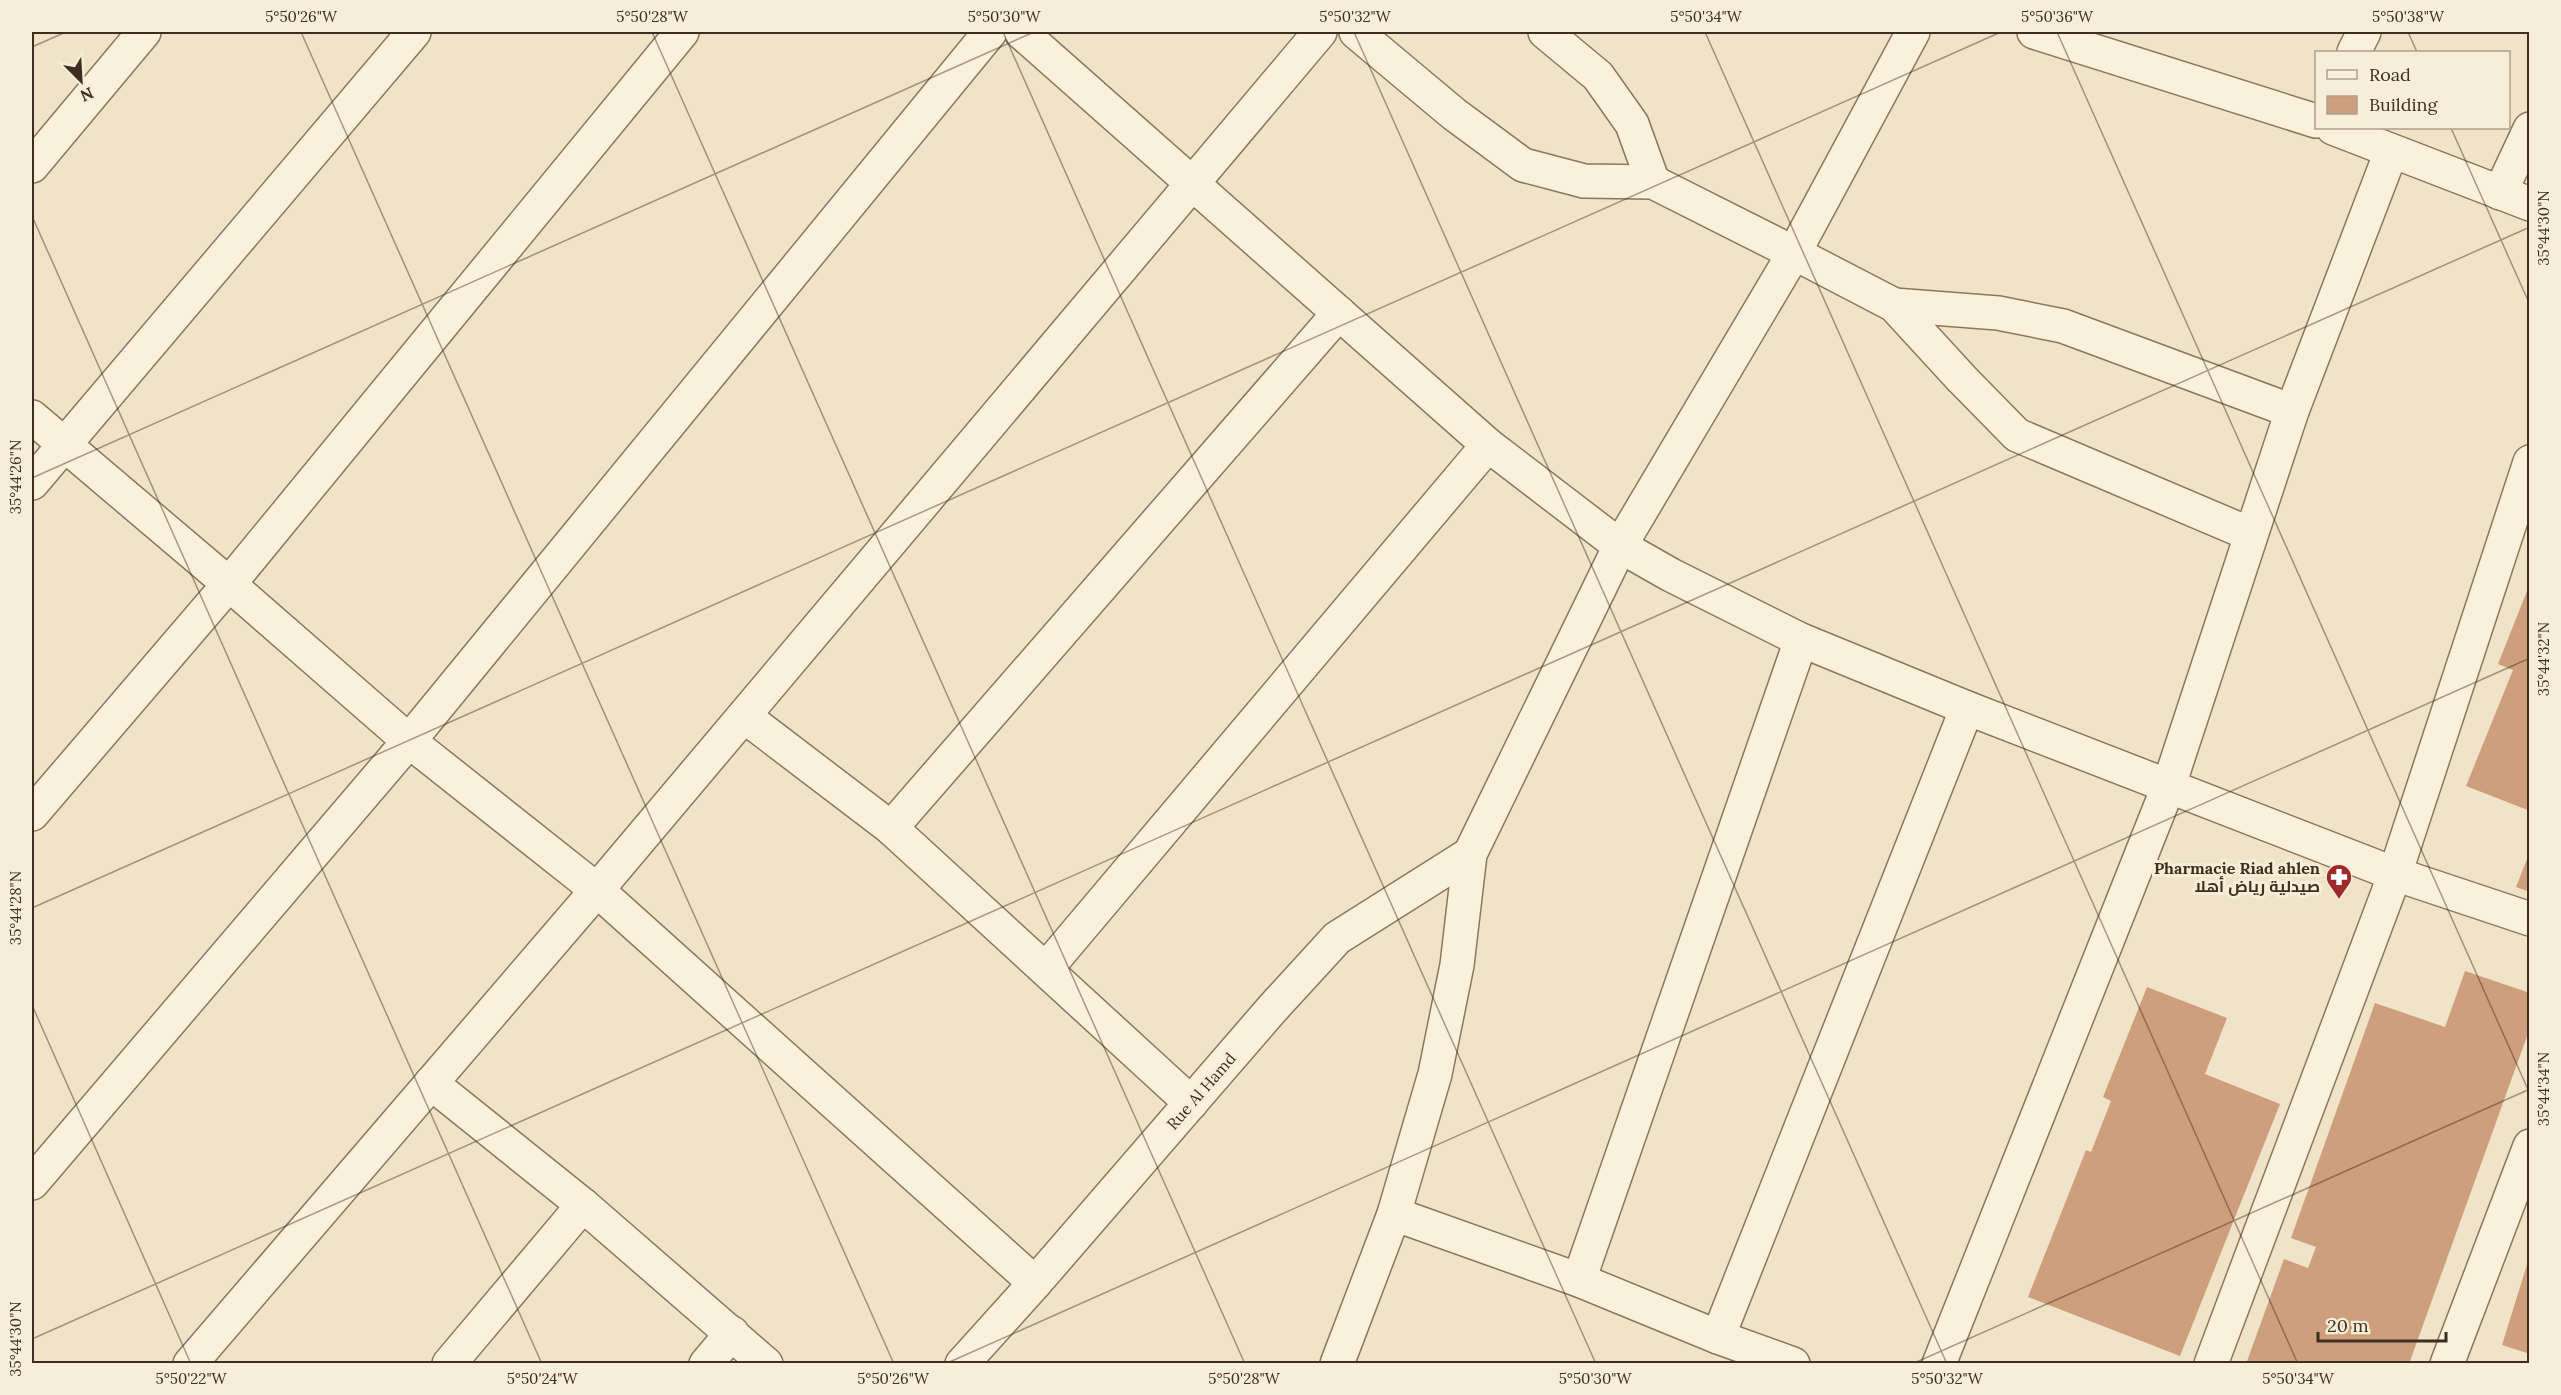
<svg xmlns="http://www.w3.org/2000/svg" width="2561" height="1395" font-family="Lora,Cairo,serif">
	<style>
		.building { fill: #cf9f7d }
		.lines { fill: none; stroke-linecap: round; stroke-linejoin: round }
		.minor-casing { stroke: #8d765c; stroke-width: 36 }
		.minor { stroke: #faf1dc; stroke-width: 33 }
		.ticks { fill: none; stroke: #3d2e20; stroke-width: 1.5; stroke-opacity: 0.45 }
		.labels { text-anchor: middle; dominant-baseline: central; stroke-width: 6; stroke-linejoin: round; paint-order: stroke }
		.poi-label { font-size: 16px; font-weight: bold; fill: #3d2e20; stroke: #f7eed8; text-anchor: end }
		.street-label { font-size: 16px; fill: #3d2e20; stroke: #f7eed8 }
		.neatline { fill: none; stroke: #3d2e20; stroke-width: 2 }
		.ticks-label { font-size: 15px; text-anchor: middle; fill: #3d2e20 }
	</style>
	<rect width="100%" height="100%" fill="#f0e4c8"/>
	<g class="building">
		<path d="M2529,586H2530V811L2466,786L2513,670L2498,664Z"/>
		<path d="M2529,854H2530V892L2516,887Z"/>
		<path d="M2465,971L2530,993V1028L2409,1364H2246L2284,1259L2308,1268L2316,1247L2291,1238L2375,1003L2445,1027Z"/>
		<path d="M2147,987L2227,1018L2205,1074L2280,1104L2180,1356L2028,1297L2086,1150L2091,1152L2111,1101L2103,1097Z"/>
		<path d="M2530,1255V1354L2502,1345Z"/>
	</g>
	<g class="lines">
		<g class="minor-casing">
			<g id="minor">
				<path d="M1021,32L1488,445L1620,546L1671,575L1801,640L1967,708L2395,874L2530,919"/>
				<path d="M1356,32L1454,114L1523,165L1584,181L1653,182L1794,253L1894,305L1962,379L2017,435L2250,534"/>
				<path d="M1545,32L1598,76L1632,124L1653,182"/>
				<path d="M2034,32L2316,121"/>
				<path d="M2354,52L2364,32"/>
				<path d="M2333,128L2530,204"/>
				<path d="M32,166L144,32"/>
				<path d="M2500,193L2530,129"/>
				<path d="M1894,305L1998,313L2063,326L2292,411"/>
				<path d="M32,417L229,584L409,741L597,890L1035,1283"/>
				<path d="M32,483L414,32"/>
				<path d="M744,716L891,828L1191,1103"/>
				<path d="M32,814L229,584L682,32"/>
				<path d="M891,828L1339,313"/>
				<path d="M1046,969L1488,445"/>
				<path d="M431,1083L583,1205L766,1364"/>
				<path d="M32,1183L409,741L990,32"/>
				<path d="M1394,1214L1579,1280L1718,1337L1793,1364"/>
				<path d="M1579,1280L1801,640"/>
				<path d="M1718,1337L1967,708"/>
				<path d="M190,1364L597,890L1320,32"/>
				<path d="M449,1364L583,1205"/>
				<path d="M706,1364L732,1333"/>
				<path d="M962,1364L1035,1283L1272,1009L1337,938L1470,854"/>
				<path d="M1337,1364L1394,1214L1435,1074L1457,965L1470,854L1620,546L1794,253L1913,32"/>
				<path d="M1939,1364L2169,785L2292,411L2391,152"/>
				<path d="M2211,1364L2395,874L2530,462"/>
				<path d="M2447,1364L2530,1146"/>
			</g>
		</g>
		<use href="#minor" class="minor"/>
	</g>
	<path class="ticks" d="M301,32L894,1364M652,32L1245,1364M1003,32L1596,1364M1354,32L1947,1364M1705,32L2298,1364M2057,32L2530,1094M2408,32L2417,52M32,47L66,32M2451,128L2530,305M32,216L542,1364M32,478L1034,32M32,908L2001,32M32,1005L191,1364M32,1339L2530,227M945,1364L2530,658M1912,1364L2530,1089"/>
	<defs>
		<g id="pharmacy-pin" transform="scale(1.35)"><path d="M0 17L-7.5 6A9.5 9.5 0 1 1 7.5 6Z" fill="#9e2a2b" stroke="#f7eed8"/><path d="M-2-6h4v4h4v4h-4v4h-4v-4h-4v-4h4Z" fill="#fff"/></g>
	</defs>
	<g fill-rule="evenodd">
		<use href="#pharmacy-pin" x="2339" y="877"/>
	</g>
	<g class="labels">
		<g class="poi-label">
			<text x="2320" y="868">Pharmacie Riad ahlen<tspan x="2320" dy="18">صيدلية رياض أهلا</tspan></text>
		</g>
		<g class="street-label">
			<text transform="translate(1201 1091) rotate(-49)">Rue Al Hamd</text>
		</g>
	</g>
	<rect width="2561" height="1395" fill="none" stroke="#f7eed8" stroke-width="66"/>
	<rect x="2315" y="51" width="195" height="78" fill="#f7eed8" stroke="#ada18e" stroke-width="1.5"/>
	<rect x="2327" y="70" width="30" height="9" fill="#faf1dc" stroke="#ada18e" stroke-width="1.5"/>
	<text x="2369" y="81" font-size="18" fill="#3d2e20">Road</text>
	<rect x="2327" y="96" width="30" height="18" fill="#cf9f7d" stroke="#ada18e" stroke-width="1.5"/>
	<text x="2369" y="111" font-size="18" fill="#3d2e20">Building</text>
	<g transform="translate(81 81) rotate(156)" stroke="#f7eed8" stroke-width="4.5" paint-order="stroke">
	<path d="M0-4.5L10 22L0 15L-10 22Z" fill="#3d2e20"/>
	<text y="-9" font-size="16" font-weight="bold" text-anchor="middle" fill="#3d2e20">N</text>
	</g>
	<path d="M2318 1332v9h128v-9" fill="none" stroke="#3d2e20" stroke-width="3"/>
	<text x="2327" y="1332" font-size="18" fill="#3d2e20" stroke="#f7eed8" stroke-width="4.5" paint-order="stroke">20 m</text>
	<rect x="33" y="33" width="2495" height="1329" class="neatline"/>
	<g class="ticks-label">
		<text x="301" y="22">5°50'26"W</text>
		<text x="652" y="22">5°50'28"W</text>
		<text x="1004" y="22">5°50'30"W</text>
		<text x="1355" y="22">5°50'32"W</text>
		<text x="1706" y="22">5°50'34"W</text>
		<text x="2057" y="22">5°50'36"W</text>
		<text x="2408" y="22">5°50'38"W</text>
		<text transform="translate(2544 228) rotate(-90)" y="5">35°44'30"N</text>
		<text transform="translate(16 477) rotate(-90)" y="5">35°44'26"N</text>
		<text transform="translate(2544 659) rotate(-90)" y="5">35°44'32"N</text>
		<text transform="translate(16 908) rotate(-90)" y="5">35°44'28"N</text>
		<text transform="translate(2544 1089) rotate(-90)" y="5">35°44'34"N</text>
		<text transform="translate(16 1339) rotate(-90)" y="5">35°44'30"N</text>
		<text x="191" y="1384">5°50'22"W</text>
		<text x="542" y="1384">5°50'24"W</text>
		<text x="893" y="1384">5°50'26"W</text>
		<text x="1244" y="1384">5°50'28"W</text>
		<text x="1595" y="1384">5°50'30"W</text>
		<text x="1947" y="1384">5°50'32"W</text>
		<text x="2298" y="1384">5°50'34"W</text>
	</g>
</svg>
